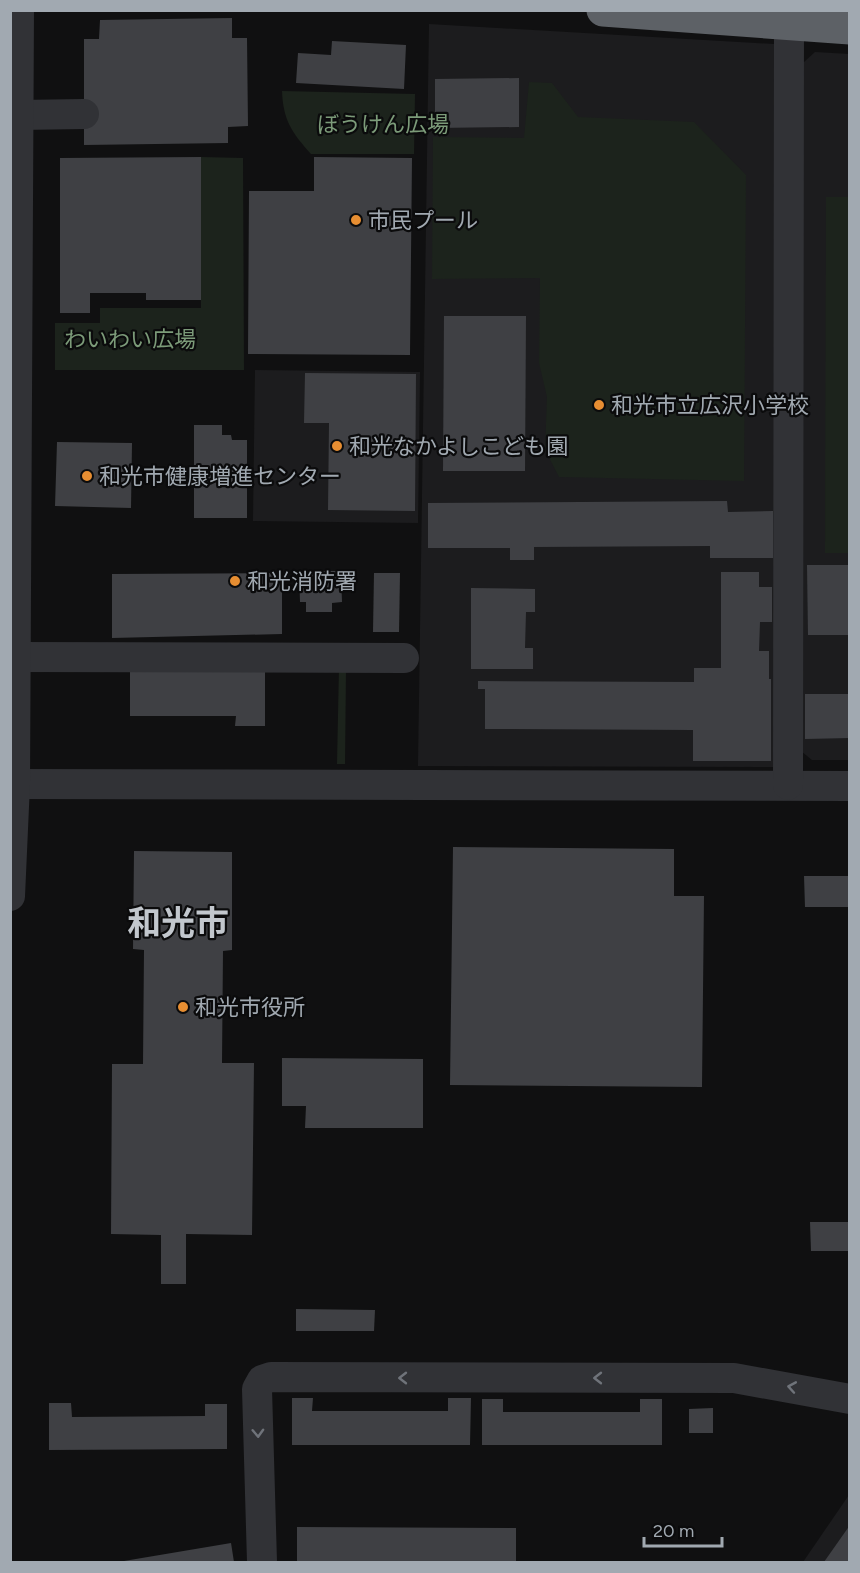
<svg xmlns="http://www.w3.org/2000/svg" width="860" height="1573" font-family="Figtree,'Noto Sans JP',sans-serif">
	<style>
		.built { fill: #1c1c1e }
		.green { fill: #1c231c }
		.building { fill: #3f4044 }
		.lines { fill: none; stroke-linecap: round; stroke-linejoin: round }
		.minor { stroke: #313236; stroke-width: 30 }
		.highway { stroke: #5d6166; stroke-width: 33 }
		.oneway { stroke: #6f737a }
		.poi-dot { fill: #e78e32; stroke: #0b0b0c; stroke-width: 2 }
		.labels { text-anchor: middle; dominant-baseline: central; stroke-width: 4.5; stroke-linejoin: round; paint-order: stroke }
		.park-label { font-size: 22px; fill: #7c9b79; stroke: #0b0b0c }
		.poi-label { font-size: 22px; fill: #a1a9b1; stroke: #0b0b0c; text-anchor: start }
		.town-label { font-size: 34px; font-weight: bold; fill: #c2c7cd; stroke: #0b0b0c }
	</style>
	<rect width="100%" height="100%" fill="#101011"/>
	<g class="built">
		<path d="M429,24L774,44L775,767L418,766Z"/>
		<path d="M815,52L850,54L849,760H812L801,751L803,63Z"/>
		<path d="M255,370L420,372L418,523L253,521Z"/>
		<path d="M849,1495V1562H803Z"/>
	</g>
	<g class="green">
		<path d="M529,82L552,83L578,117L694,122L746,175L744,481L559,477L545,450L547,397L539,363L540,278L432,279L433,137L524,138Z"/>
		<path d="M282,91L415,94L414,154H311C292,133 283,120 282,91Z"/>
		<path d="M201,157L243,158L244,370H55V323H100V308H201Z"/>
		<path d="M826,197H849V553H825Z"/>
		<path d="M339,667H346L345,764H337Z"/>
	</g>
	<g class="building">
		<path d="M232,18V38H247L248,126L228,127V143L84,145V39H99L100,20Z"/>
		<path d="M332,41L406,45L404,89L296,83L298,53L331,55Z"/>
		<path d="M519,78V127L435,128V79Z"/>
		<path d="M201,157V300H146V293H90V313H60V158Z"/>
		<path d="M314,157L412,158L410,355L248,354L249,191H314Z"/>
		<path d="M444,316H526L525,471H443Z"/>
		<path d="M305,373L416,374L415,511L328,510L329,423H304Z"/>
		<path d="M194,425H222V435H231L232,440H247V518H194Z"/>
		<path d="M57,442L132,443L131,508L55,506Z"/>
		<path d="M727,501L728,512L773,511V558H710V546L534,547V560H510V548H428V503Z"/>
		<path d="M807,565H850V635H808Z"/>
		<path d="M299,571H341L342,602L332,603V612H306V602H300Z"/>
		<path d="M721,572H759V587H772V622H760L759,651H769V679H771V761H693V730L485,729V689H478V681L694,682V668H721Z"/>
		<path d="M282,573V634L112,638V574Z"/>
		<path d="M374,573H400L399,632H373Z"/>
		<path d="M471,588L535,589V612H526L525,648H533V669H471Z"/>
		<path d="M130,667H265V726H235L236,716H130Z"/>
		<path d="M805,694H850V738L805,739Z"/>
		<path d="M453,847L674,849V896H704L702,1087L450,1085Z"/>
		<path d="M134,851L232,852V950L223,951L222,1063H254L252,1235L186,1234V1284H161V1235L111,1234L112,1064H143L144,950L133,949Z"/>
		<path d="M804,876H850V907H805Z"/>
		<path d="M282,1058L423,1059V1128H305L306,1106H282Z"/>
		<path d="M810,1222H850V1251H811Z"/>
		<path d="M296,1309L375,1310L374,1331H296Z"/>
		<path d="M292,1398H313L312,1411H448V1398H471L470,1445H292Z"/>
		<path d="M482,1399H503V1412H640V1399H662V1445H482Z"/>
		<path d="M49,1403H71L72,1417L205,1416V1404H227V1449L49,1450Z"/>
		<path d="M713,1408V1433H689V1409Z"/>
		<path d="M850,1525V1562H824Z"/>
		<path d="M297,1527L516,1528V1562L297,1561Z"/>
		<path d="M231,1543L234,1562H124V1561Z"/>
	</g>
	<g class="lines">
		<g class="minor">
			<path d="M19,115L84,114"/>
			<path d="M15,657L404,658"/>
			<path d="M10,784L850,786"/>
			<path d="M788,785L789,24"/>
			<path d="M10,896L15,784L19,10"/>
			<path d="M262,1562L257,1389L262,1380L271,1377L734,1378L850,1399"/>
		</g>
		<path class="highway" d="M603,10L850,28"/>
	</g>
	<defs><path id="oneway-chevron" d="M-2-3.5L2.5 0L-2 3.5" fill="none" stroke-width="1.6" stroke-linecap="round" stroke-linejoin="round" transform="scale(1.5)"/></defs>
	<g class="oneway">
		<use href="#oneway-chevron" transform="translate(403 1378) rotate(-180)"/>
		<use href="#oneway-chevron" transform="translate(598 1378) rotate(180)"/>
		<use href="#oneway-chevron" transform="translate(792 1387) rotate(-170)"/>
		<use href="#oneway-chevron" transform="translate(258 1433) rotate(88)"/>
	</g>
	<g class="poi-dot">
		<circle cx="356" cy="220" r="6"/>
		<circle cx="599" cy="405" r="6"/>
		<circle cx="337" cy="446" r="6"/>
		<circle cx="87" cy="476" r="6"/>
		<circle cx="235" cy="581" r="6"/>
		<circle cx="183" cy="1007" r="6"/>
	</g>
	<g class="labels">
		<g class="park-label">
			<text x="383" y="124">ぼうけん広場</text>
			<text x="130" y="339">わいわい広場</text>
		</g>
		<g class="poi-label">
			<text x="368" y="220">市民プール</text>
			<text x="611" y="405">和光市立広沢小学校</text>
			<text x="349" y="446">和光なかよしこども園</text>
			<text x="99" y="476">和光市健康増進センター</text>
			<text x="247" y="581">和光消防署</text>
			<text x="195" y="1007">和光市役所</text>
		</g>
		<g class="town-label">
			<text x="178" y="923">和光市</text>
		</g>
	</g>
	<rect width="860" height="1573" fill="none" stroke="#a1a9b1" stroke-width="24"/>
	<path d="M644 1537v9h78v-9" fill="none" stroke="#a1a9b1" stroke-width="3"/>
	<text x="653" y="1537" font-size="18" fill="#a1a9b1" stroke="#0b0b0c" stroke-width="4.5" paint-order="stroke">20 m</text>
</svg>
